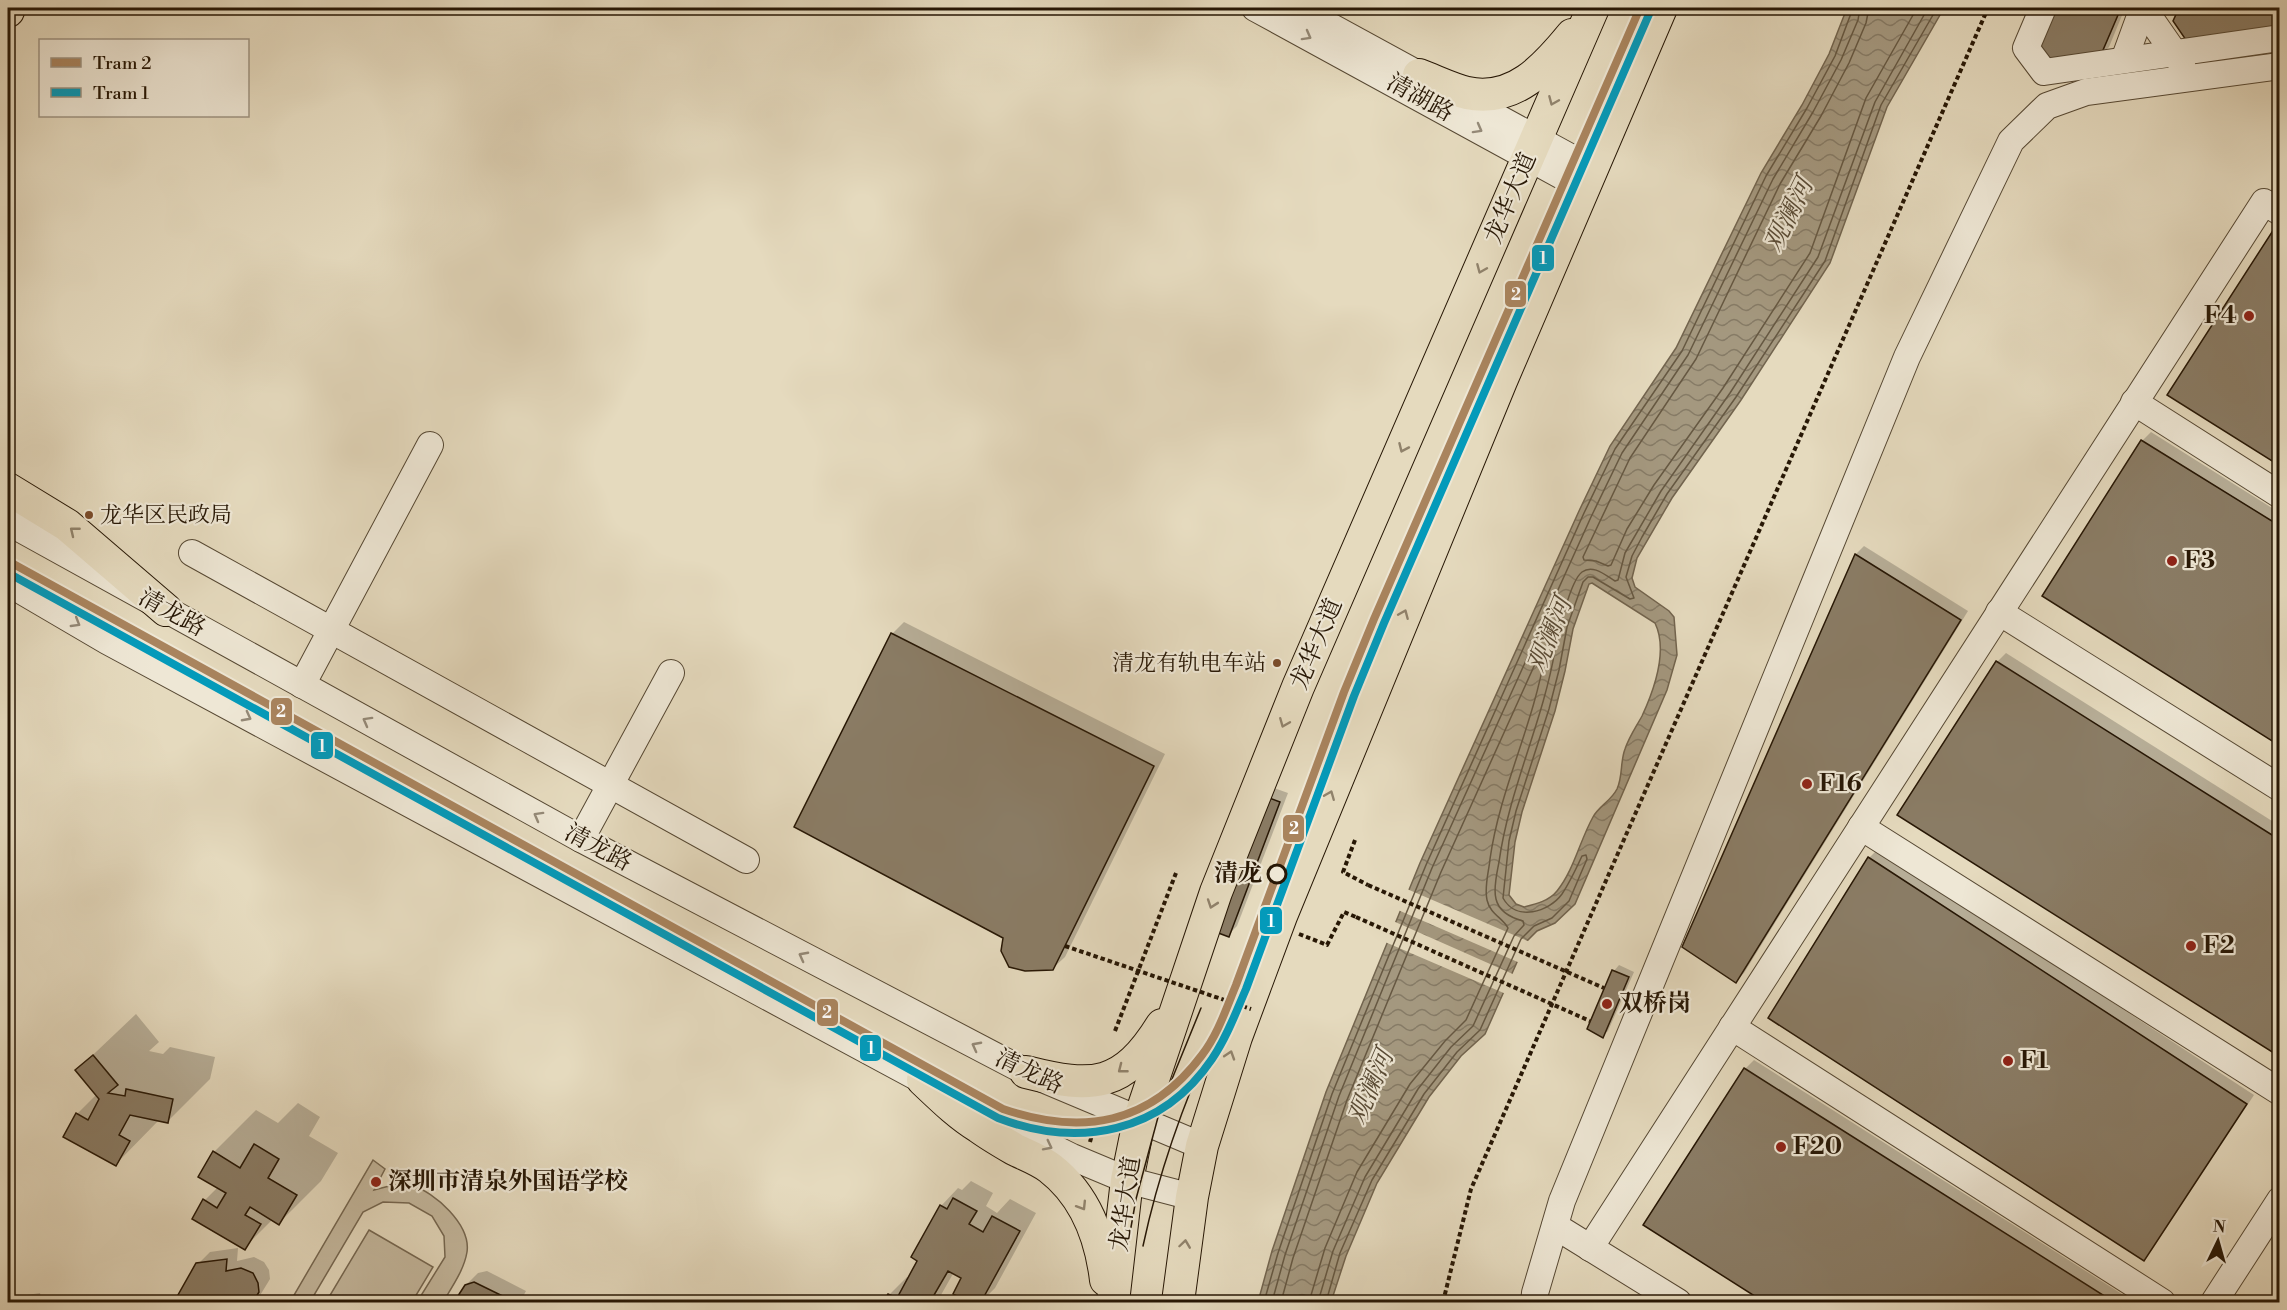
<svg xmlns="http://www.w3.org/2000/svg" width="2287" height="1310" font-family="'Libre Bodoni','Noto Serif SC',serif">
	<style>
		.park { fill: #c5b99f; stroke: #766852; stroke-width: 1.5 }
		.water { fill: url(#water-waves); stroke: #72644e; stroke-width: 1.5; fill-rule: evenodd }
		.pier { fill: #e5dabe }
		.shadow { fill: #0003 }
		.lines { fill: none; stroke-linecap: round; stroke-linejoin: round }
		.shore { stroke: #665842; stroke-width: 1.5 }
		.building { fill: #8a7c65; stroke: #271705; stroke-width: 1.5 }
		.minor-casing { stroke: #564833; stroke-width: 28 }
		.major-casing { stroke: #271705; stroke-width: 34 }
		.path { stroke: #271705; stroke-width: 4; stroke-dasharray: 4.5 3; stroke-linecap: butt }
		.minor { stroke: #eee7d5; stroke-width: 26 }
		.major { stroke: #e5dabe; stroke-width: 32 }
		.tram { stroke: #271705; stroke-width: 1.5 }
		.path-bridge { stroke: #271705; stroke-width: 4; stroke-dasharray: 4.5 3; stroke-linecap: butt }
		.tram-1-casing { stroke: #eee7d5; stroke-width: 12 }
		.tram-2-casing { stroke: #eee7d5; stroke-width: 12 }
		.tram-1 { stroke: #a9845e; stroke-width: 8 }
		.tram-2 { stroke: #049aba; stroke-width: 8 }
		.oneway { stroke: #948977 }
		.oneway2 { stroke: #90826b }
		.poi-dot { fill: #8f2418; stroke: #eee7d5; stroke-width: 2 }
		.bus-dot { fill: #7a4b2a; stroke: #eee7d5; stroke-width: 2 }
		.stop-dot { fill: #eee7d5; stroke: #271705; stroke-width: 3 }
		.labels { text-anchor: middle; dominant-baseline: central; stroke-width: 4.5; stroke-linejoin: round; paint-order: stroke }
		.bus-label { font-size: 22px; fill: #271705; stroke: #eee7d5; text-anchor: start }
		.street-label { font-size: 24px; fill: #271705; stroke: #eee7d5 }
		.poi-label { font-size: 24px; font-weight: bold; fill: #271705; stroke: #eee7d5; text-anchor: start }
		.stop-label { font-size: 24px; font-weight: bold; fill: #271705; stroke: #eee7d5; text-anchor: end }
		.water-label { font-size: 26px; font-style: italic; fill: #594b36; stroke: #eee7d5 }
		.line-badge { stroke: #eee7d5; stroke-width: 2 }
		.badge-label { font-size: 16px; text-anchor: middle; font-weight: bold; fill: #fff }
	</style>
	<defs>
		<pattern id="water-waves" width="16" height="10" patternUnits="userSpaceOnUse" patternTransform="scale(1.5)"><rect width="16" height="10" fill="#a4987f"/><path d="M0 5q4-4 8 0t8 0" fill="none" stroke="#867b66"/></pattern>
	</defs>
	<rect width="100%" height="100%" fill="#e5dabe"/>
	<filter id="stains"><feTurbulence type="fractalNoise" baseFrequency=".00333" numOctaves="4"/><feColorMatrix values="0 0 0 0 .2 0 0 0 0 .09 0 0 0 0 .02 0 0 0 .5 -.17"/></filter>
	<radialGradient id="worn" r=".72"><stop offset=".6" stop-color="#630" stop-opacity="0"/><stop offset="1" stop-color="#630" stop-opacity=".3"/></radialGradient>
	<g class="park">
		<path d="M373,1160L385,1169L374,1190C386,1187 399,1182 411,1185C435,1192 471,1225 467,1252C464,1270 452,1287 443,1302H417L445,1257L444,1236L432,1216L409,1203L383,1202L363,1212L310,1302H290Z"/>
		<path d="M369,1230L433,1267L412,1302H326Z"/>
	</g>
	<path class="water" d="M1847,8H1944L1887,107L1830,263L1741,400L1672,498L1637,558L1632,578L1635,587L1669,611L1674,617L1677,655L1667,690L1575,904L1555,923L1537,931L1526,942L1485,1034L1461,1056L1429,1097L1377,1183L1346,1256L1331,1302H1258L1272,1251L1326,1092L1420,863L1579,511L1610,446L1676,348L1761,173L1802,105L1829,54ZM1592,583L1655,623C1668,650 1654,690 1642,716C1636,727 1629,737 1625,749C1620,762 1623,776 1617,789C1611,801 1599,806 1593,817C1580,840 1574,870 1557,891C1549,901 1536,904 1524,907L1516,904L1509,895L1515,842L1522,812L1555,711L1565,671L1573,629L1589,584Z"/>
	<g class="pier">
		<path d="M1407,889L1530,942L1520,963L1398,910Z"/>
		<path d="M1393,921L1515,975L1506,994L1385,942Z"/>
	</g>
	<g class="shadow">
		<path d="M2050,8H2125L2109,47L2100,56Z"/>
		<path d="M2181,8H2280V29L2175,21Z"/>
		<path d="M2280,226V464L2273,233Z"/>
		<path d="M2151,432L2280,513V745L2044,596L2142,441Z"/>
		<path d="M1864,546L1968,611L1744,973L1736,981L1684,947L1856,554Z"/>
		<path d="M904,622L1165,754L1065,957L1052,969L1005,937L892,634Z"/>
		<path d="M2006,653L2280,826V1050L1899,815L1997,662Z"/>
		<path d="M1274,788L1288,793L1237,926L1228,935L1215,930Z"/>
		<path d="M1878,849L2254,1095L2152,1250L2144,1259L1869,858Z"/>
		<path d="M1619,965L1634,972L1608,1031L1602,1036L1614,971Z"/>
		<path d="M136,1014L159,1042L149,1051L163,1054L170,1047L215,1057L210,1079L168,1121L159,1120L116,1164L77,1114L97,1094L77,1070Z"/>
		<path d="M1754,1060L2125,1296L2121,1302H1767L1645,1225L1745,1069Z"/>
		<path d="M298,1103L320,1117L309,1136L338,1153L321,1181L279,1223L273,1219L244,1248L205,1200L218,1187L214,1152L256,1110L278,1123Z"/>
		<path d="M971,1181L993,1193L986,1206L997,1213L1010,1199L1036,1213L995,1288L981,1302H961L965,1299L963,1277L954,1272L937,1302H885L889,1295L907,1277L909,1279L919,1260L941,1206L958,1188L962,1190Z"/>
		<path d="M238,1248L237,1261L254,1257L264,1262L269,1270L270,1279L256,1302H176L198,1264L210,1252Z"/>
		<path d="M487,1271L526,1291L520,1302H456L466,1285L478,1273Z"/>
		<path d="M40,1293L42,1302H8V1298Z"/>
	</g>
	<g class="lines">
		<g class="shore">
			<path d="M1869,8L1866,23L1849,63L1821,116L1780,184L1696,359L1630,458L1583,557L1584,560L1596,561L1608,566L1611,565L1627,529L1654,485L1723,388L1810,253L1866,98L1917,8"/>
			<path d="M1264,1302L1278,1253L1332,1094L1426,865L1584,513L1615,449L1682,351L1766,176L1807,108L1835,56L1853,8"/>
			<path d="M1272,1302L1285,1255L1339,1096L1432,868L1591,517L1622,453L1688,355L1773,179L1813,112L1841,60L1858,20L1860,8"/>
			<path d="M1281,1302L1293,1258L1347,1100L1441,872L1540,653L1543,651L1545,654C1534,724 1500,788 1490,859C1489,871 1484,887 1487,900C1490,914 1503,918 1508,928L1466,1020L1445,1041L1410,1084L1357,1172L1325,1248L1309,1302"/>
			<path d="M1318,1302L1333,1251L1365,1177L1418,1089L1451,1047L1473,1026L1514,936L1524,925L1523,921C1512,918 1499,912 1496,899C1493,888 1497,873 1499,862C1509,789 1543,722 1555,650C1558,634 1570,581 1582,572C1593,564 1605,575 1615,581L1618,580L1625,553L1661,491L1730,393L1818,257L1875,102L1928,8"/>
			<path d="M1326,1302L1340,1253L1372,1180L1424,1094L1457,1052L1480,1030L1521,939L1534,926L1552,918L1569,901L1587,859L1586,855L1582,856C1576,869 1570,882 1562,894C1549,912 1516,922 1503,898L1509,841L1516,811L1549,709L1559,670L1567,627L1583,582L1588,577H1593L1630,599L1634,598L1626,577L1632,556L1642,537L1667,494L1736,397L1825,261L1881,105L1937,8"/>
		</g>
	</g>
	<g class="building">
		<path d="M2048,8H2121L2100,57L2050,65L2033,44Z"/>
		<path d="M2179,8H2280V30L2188,43L2173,21Z"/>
		<path d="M2272,232L2280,237V466L2167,395Z"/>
		<path d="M2141,440L2280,526V746L2042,596Z"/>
		<path d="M1855,554L1961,620L1736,983L1682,947Z"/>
		<path d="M891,633L1154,766L1053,970L1025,971L1009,967L1001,951L1003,938L794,827Z"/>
		<path d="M1996,661L2280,840V1051L2277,1055L1897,815Z"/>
		<path d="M1264,796L1280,802L1229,937L1213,931Z"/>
		<path d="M1868,857L2247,1104L2144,1261L1768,1018Z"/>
		<path d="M1612,970L1629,977L1603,1038L1587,1029Z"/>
		<path d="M93,1055L118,1085L108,1093L125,1096L126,1089L173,1099L168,1123L130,1115L119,1135L130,1141L116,1166L63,1137L76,1113L88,1120L99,1099L75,1070Z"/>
		<path d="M1744,1068L2114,1302H1764L1643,1225Z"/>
		<path d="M254,1144L279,1159L268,1178L297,1195L279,1225L250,1207L245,1215L261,1224L245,1250L192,1219L203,1199L217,1208L226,1193L198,1177L213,1151L240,1168Z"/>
		<path d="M953,1198L977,1211L969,1224L983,1232L992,1216L1020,1231L981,1302H969L953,1294L961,1278L948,1271L930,1302H883L888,1294L897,1298L917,1261L911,1257L940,1205L947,1209Z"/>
		<path d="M227,1259L226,1271L241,1268L253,1273L258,1283L259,1292L253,1302H174L196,1263Z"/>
		<path d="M474,1282L515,1302H454L465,1285Z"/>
	</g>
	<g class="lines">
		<g class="minor-casing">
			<g id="minor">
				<path d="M1255,8L1584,188"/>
				<path d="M1297,8L1592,169"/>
				<path d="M2043,8L2026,48L2044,72L2280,38"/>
				<path d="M2143,8L2182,64"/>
				<path d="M2124,60L2143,8"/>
				<path d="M2134,402L2280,495"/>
				<path d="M8,522L581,839L1026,1072L1202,1146"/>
				<path d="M192,553L746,860"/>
				<path d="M8,583L107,641L987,1115L1072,1157L1127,1180L1192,1197"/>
				<path d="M1999,612L2280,788"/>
				<path d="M302,685L430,445"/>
				<path d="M1861,827L2280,1092"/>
				<path d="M581,839L671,673"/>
				<path d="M1732,1027L2162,1302"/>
				<path d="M1555,1226L1678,1302"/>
				<path d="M1590,1248L2264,202L2280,212"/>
				<path d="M1534,1302L1535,1293L1562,1201L1907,357L2011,141L2047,106L2086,92L2280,66"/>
				<path d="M2214,1302L2280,1200"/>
			</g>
		</g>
		<g class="major-casing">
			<g id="major">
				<path d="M8,11L9,8"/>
				<path d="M1419,75C1435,81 1451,89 1467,93C1514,103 1545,68 1572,35"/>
				<path d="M8,489L67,525L166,610"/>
				<path d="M1026,1072C1093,1089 1123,1088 1162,1025"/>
				<path d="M923,1080C941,1097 958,1114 979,1127C990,1135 1002,1142 1014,1149C1026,1155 1040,1160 1050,1168C1085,1195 1101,1238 1106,1280"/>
				<path d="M1113,1302L1127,1180L1139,1121L1216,892L1298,687L1593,8"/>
				<path d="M1178,1302L1192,1197L1202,1146L1236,1037L1281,916L1501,381L1661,8"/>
			</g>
		</g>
		<g class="path">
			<path d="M1355,840L1343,872L1368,885"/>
			<path d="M1299,934L1327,945L1344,912L1356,917"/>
			<path d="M1115,1031L1176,873"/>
			<path d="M1090,1142L1095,1123"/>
			<path d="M1443,1302L1471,1189L1988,8"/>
		</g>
		<use href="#minor" class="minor"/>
		<use href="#major" class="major"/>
		<g class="tram">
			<path d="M1128,1244L1136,1199L1161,1106L1201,1008"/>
			<path d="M1143,1246C1159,1171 1184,1101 1216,1031"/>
		</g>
		<g class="path-bridge">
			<path d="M1368,885L1604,988"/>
			<path d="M1356,917L1590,1021"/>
			<path d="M1065,946L1251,1009"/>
		</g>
		<g class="tram-1-casing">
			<path id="tram-1" d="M8,561L1003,1109C1082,1136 1150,1125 1202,1055C1218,1034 1226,1009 1236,985L1344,692L1374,619L1640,8"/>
		</g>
		<g class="tram-2-casing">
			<path id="tram-2" d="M8,573L998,1118C1079,1149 1162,1133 1212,1059C1227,1037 1236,1012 1246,989L1354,696L1384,623L1650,12"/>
		</g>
		<use href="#tram-1" class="tram-1"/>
		<use href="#tram-2" class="tram-2"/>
	</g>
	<defs><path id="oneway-chevron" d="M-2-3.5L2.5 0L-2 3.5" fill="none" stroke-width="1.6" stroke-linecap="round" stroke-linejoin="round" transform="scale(1.5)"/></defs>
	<g class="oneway">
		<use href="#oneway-chevron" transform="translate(1307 36) rotate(29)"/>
		<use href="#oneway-chevron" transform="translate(1478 129) rotate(29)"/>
		<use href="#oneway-chevron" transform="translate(76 623) rotate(31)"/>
		<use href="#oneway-chevron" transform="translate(247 717) rotate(28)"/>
		<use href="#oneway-chevron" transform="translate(367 721) rotate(-151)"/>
		<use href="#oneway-chevron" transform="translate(538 816) rotate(-151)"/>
		<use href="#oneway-chevron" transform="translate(803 956) rotate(-152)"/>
		<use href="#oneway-chevron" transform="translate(976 1046) rotate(-152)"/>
		<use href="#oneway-chevron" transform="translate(1048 1146) rotate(27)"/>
	</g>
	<g class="oneway2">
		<use href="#oneway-chevron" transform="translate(1553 101) rotate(113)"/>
		<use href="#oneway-chevron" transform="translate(1481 269) rotate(113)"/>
		<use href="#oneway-chevron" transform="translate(1403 448) rotate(114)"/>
		<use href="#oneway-chevron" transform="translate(74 531) rotate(-141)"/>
		<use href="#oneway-chevron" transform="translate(1404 614) rotate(-67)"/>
		<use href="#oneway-chevron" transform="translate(1284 723) rotate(112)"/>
		<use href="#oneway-chevron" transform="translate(1330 795) rotate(-68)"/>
		<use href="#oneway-chevron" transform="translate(1212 904) rotate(109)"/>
		<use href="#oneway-chevron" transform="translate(1230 1055) rotate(-72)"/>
		<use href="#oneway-chevron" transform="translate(1122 1069) rotate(142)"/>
		<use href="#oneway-chevron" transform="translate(1082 1206) rotate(58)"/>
		<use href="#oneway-chevron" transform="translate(1185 1244) rotate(-82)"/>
	</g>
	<g class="poi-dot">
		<circle cx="2249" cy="316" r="6"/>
		<circle cx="2172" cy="561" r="6"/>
		<circle cx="1807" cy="784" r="6"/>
		<circle cx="2191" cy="946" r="6"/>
		<circle cx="1607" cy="1004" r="6"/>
		<circle cx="2008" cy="1061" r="6"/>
		<circle cx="1781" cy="1147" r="6"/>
		<circle cx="376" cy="1182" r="6"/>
	</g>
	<g class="bus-dot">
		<circle cx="89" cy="515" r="5"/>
		<circle cx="1277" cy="663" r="5"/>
	</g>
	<circle class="stop-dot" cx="1277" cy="874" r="9"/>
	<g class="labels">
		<g class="bus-label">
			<text x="100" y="515">龙华区民政局</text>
			<text x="1266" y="663" text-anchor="end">清龙有轨电车站</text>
		</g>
		<g class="street-label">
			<text transform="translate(1420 98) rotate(29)">清湖路</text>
			<text transform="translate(1511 198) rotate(-67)">龙华大道</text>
			<text transform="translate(172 613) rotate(29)">清龙路</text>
			<text transform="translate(1317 644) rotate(-67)">龙华大道</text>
			<text transform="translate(598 848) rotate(28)">清龙路</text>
			<text transform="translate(1029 1072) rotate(25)">清龙路</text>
			<text transform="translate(1126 1204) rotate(-82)">龙华大道</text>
		</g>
		<g class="poi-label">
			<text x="2237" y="316" text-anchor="end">F4</text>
			<text x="2184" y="561">F3</text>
			<text x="1819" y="784">F16</text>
			<text x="2203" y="946">F2</text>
			<text x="1619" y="1004">双桥岗</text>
			<text x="2020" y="1061">F1</text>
			<text x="1793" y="1147">F20</text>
			<text x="388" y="1182">深圳市清泉外国语学校</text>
		</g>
		<g class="stop-label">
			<text x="1262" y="874">清龙</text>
		</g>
		<g class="water-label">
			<text transform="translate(1789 215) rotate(-64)">观澜河</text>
			<text transform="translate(1550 635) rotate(-68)">观澜河</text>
			<text transform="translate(1371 1087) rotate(-67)">观澜河</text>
		</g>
	</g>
	<g class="line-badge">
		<rect x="1531" y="244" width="24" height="28" rx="6" fill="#049aba"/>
		<rect x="1504" y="280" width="23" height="28" rx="6" fill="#a9845e"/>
		<rect x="270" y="697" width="23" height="29" rx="6" fill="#a9845e"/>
		<rect x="310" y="731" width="24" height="29" rx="6" fill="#049aba"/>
		<rect x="1282" y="814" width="23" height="29" rx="6" fill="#a9845e"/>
		<rect x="1259" y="906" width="24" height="29" rx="6" fill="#049aba"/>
		<rect x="816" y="998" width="23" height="29" rx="6" fill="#a9845e"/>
		<rect x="859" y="1034" width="23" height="28" rx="6" fill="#049aba"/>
	</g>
	<g class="badge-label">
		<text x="1543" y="264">1</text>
		<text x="1516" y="300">2</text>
		<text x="281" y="717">2</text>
		<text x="322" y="752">1</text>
		<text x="1294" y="834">2</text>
		<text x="1271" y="927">1</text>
		<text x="827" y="1018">2</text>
		<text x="871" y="1054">1</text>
	</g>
	<rect width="2287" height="1310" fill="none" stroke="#e5dabe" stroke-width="30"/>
	<rect x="9" y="9" width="2269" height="1292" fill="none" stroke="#271705" stroke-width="3"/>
	<rect x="15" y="15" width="2257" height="1280" fill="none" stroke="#271705" stroke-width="1.5"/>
	<rect x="39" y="39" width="210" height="78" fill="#eee7d5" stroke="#9e9482" stroke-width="1.5"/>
	<rect x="51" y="58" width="30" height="9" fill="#a9845e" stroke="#9e9482" stroke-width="1.5"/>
	<text x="93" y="69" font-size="18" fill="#271705">Tram 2</text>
	<rect x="51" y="88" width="30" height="9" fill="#049aba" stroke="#9e9482" stroke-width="1.5"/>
	<text x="93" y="99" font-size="18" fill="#271705">Tram 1</text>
	<g transform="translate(2218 1241) rotate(5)" stroke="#eee7d5" stroke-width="4.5" paint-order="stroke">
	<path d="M0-4.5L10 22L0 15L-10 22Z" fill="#271705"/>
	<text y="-9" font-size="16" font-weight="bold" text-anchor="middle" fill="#271705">N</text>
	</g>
	<rect width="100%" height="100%" filter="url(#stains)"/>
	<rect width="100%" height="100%" fill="url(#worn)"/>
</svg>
